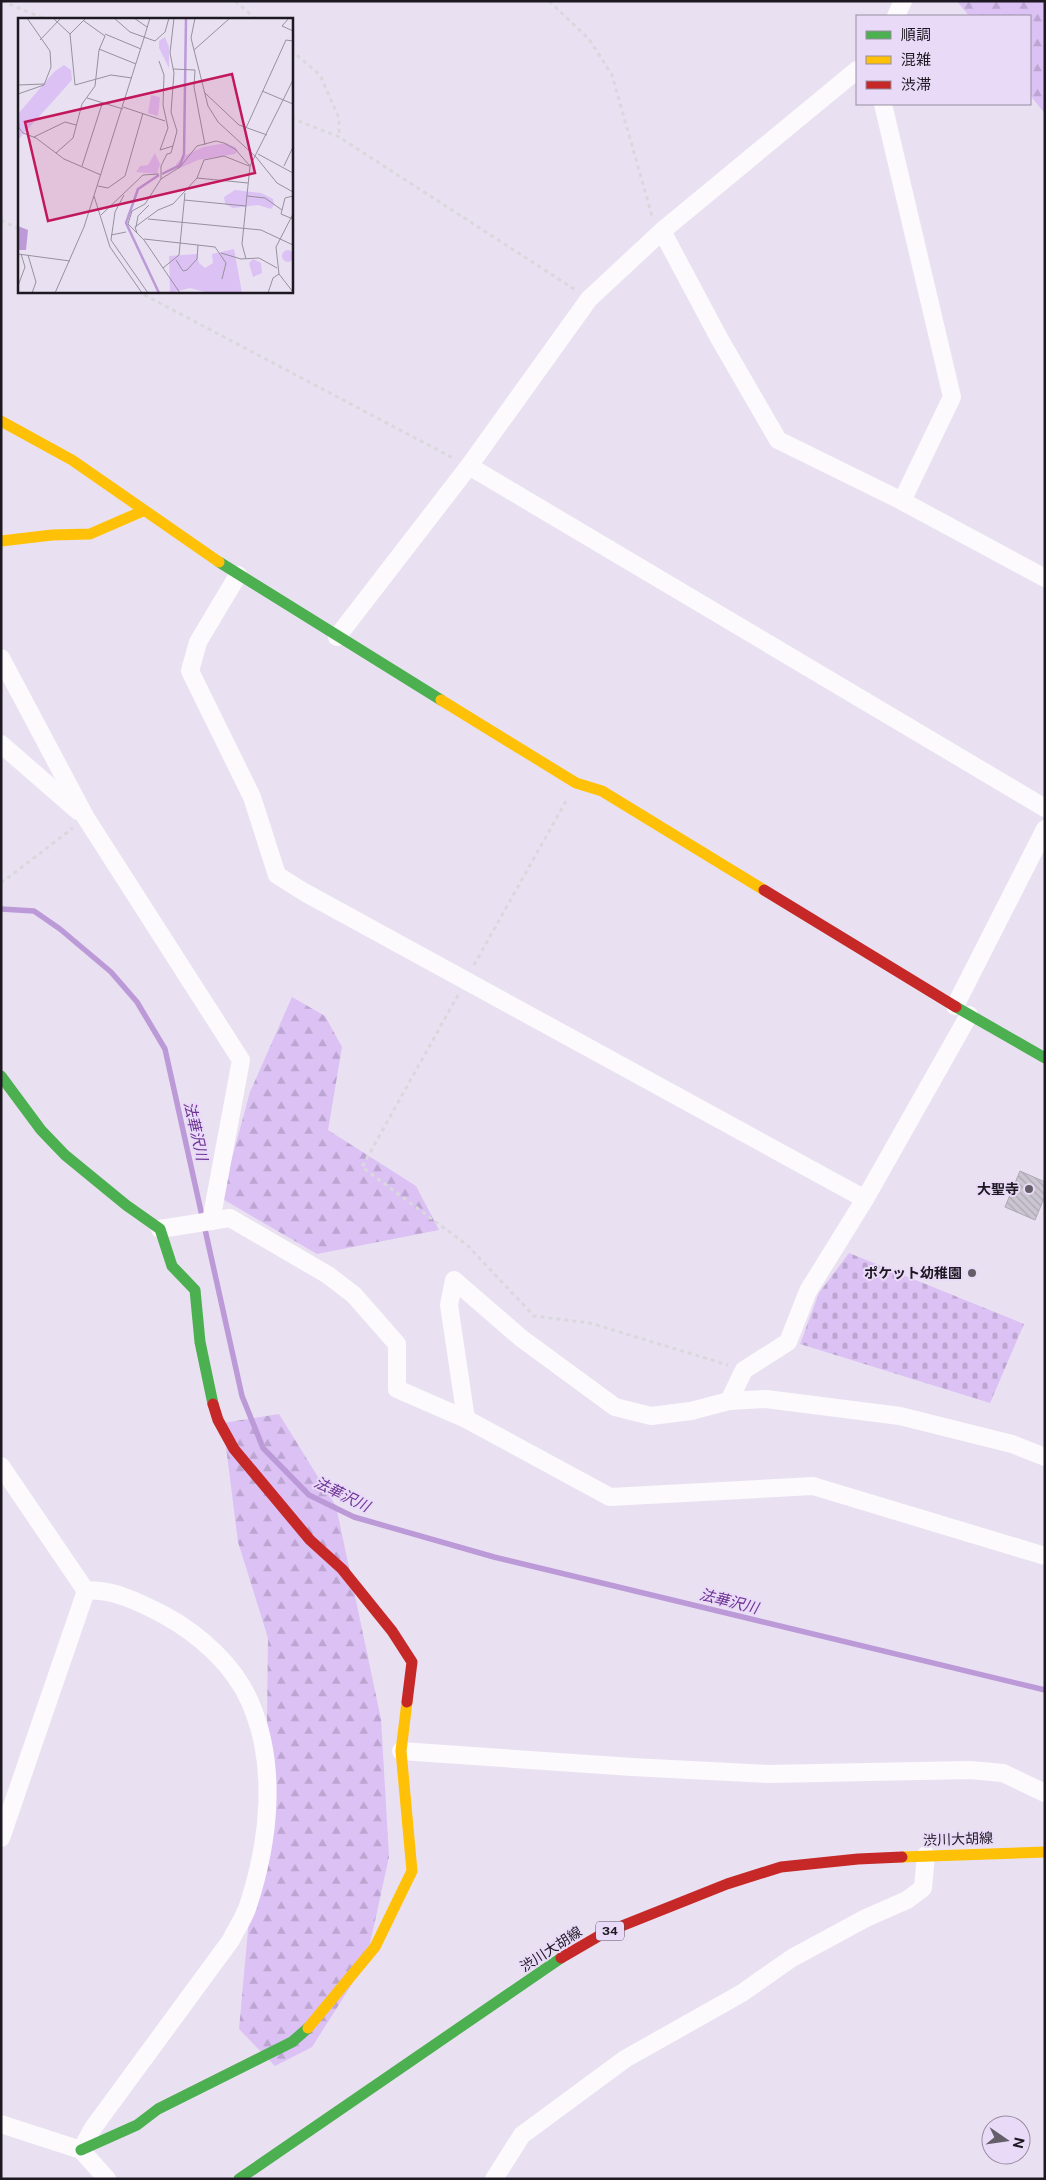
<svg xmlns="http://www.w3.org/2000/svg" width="1046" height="2180" font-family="'Public Sans','Noto Sans JP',sans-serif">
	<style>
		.forest { fill: url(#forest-firs) }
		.cemetery { fill: url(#cemetery-stones) }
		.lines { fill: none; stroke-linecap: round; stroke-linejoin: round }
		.stream { stroke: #bc9ad8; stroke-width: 5.5 }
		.building { fill: url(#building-back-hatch); stroke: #afa8b4 }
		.path { stroke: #dad8dc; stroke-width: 3; stroke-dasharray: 4 4; stroke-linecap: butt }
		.street { stroke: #fcfafd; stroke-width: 18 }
		.fast { stroke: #4caf50; stroke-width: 11 }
		.slow { stroke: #ffc107; stroke-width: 11 }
		.jam { stroke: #c62828; stroke-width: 11 }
		.poi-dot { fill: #645e6a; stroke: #e9dbf7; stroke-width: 2 }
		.labels { text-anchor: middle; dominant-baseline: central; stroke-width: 4; stroke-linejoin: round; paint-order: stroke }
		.shield { fill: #e9dbf7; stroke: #5a5262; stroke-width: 1 }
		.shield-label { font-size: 12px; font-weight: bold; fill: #1d1822 }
		.poi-label { font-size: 14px; font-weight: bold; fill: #1d1822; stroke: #e9dbf7; text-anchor: end }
		.street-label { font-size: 14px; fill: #1d1822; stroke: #e9dbf7 }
		.water-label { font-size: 15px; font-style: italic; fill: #6e3495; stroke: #e9dbf7 }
		.inset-river { fill: none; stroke: #bc9ad8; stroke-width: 2.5 }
		.inset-road { fill: none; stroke: #97919e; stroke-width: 1 }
		.view { fill: #c2185b; fill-opacity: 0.15; stroke: #c2185b; stroke-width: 2.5 }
		.inset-edge { fill: none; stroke: #1d1822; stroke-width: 2.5 }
	</style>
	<defs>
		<pattern id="forest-firs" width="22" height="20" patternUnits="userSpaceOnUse" patternTransform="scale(1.25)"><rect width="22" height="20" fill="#dcc1f4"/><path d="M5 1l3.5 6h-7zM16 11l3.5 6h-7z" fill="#bca5d1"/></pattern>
		<pattern id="cemetery-stones" width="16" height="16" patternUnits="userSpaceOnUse" patternTransform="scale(1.25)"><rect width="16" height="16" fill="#dcc1f4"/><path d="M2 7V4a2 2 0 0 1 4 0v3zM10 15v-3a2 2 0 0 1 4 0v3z" fill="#bca5d1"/></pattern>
		<pattern id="building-back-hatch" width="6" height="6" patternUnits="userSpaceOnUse" patternTransform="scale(1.25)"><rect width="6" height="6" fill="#cbc4d1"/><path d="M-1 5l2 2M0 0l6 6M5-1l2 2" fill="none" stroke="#aea8b3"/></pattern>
	</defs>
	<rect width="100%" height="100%" fill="#e9e1f1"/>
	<g class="forest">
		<path d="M957,1H1045V114L1030,95V16H969Z"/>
		<path d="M292,997L325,1016L342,1047L328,1130L416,1186L439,1230L317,1254L221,1198L250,1092Z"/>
		<path d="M279,1414L336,1506L381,1719L389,1857L366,1962L312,2047L275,2066L239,2029L267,1722L268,1638L238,1542L223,1423Z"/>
	</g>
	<path class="cemetery" d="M849,1253L1024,1324L990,1403L800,1344L819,1293Z"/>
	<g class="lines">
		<path class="stream" d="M1,909L34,911L60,929L111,972L137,1002L165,1049L242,1396L263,1448L309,1495L354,1517L494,1557L1045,1690"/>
	</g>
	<path class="building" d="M1020,1171L1045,1182V1196L1035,1220L1005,1207Z"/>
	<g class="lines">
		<g class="path">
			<path d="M2,1L45,19"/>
			<path d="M235,1L256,19"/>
			<path d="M549,1L589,39L612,75L652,216"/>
			<path d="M291,50L320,75L339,118V137"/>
			<path d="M291,118L339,137L574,289"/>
			<path d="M1,220L19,229"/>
			<path d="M137,291L453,458"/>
			<path d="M1,883L73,828"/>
			<path d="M474,965L566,801"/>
			<path d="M458,995L362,1167L467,1245L534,1316L590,1323L728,1365"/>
		</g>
		<g class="street">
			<path d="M896,16L903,1"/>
			<path d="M883,104L952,397L902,501"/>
			<path d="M662,231L719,338L778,440L902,501L1045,578"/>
			<path d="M469,466L1045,808"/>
			<path d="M238,575L198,642L190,671L252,797L277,875L304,892L865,1199"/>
			<path d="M337,637L469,466L589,299L662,231L857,70"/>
			<path d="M1,658L86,818L241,1060L211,1221"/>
			<path d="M1,744L78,811"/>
			<path d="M955,1006L1045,829"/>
			<path d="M160,1229L230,1218L328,1275L354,1295L397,1344V1389L466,1419L610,1497L813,1486L1045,1556"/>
			<path d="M729,1401L744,1370L788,1342L808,1291L865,1199L969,1015"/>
			<path d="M466,1419L449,1305L454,1280L521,1338L615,1407L651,1416L691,1411L729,1401L766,1399L900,1416L1012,1444L1045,1457"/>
			<path d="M1,1466L86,1591"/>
			<path d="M401,1751L632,1767L768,1774L970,1770L1003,1773L1045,1793"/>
			<path d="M1,1838L86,1591"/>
			<path d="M1,2124L81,2150L107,2179"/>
			<path d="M81,2150L93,2128L231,1940C236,1929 244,1918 248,1906C269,1842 278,1766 250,1702C234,1665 199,1634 164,1615C141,1603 111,1588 86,1591"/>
			<path d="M494,2179L522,2135L625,2059L742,1993L792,1958L866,1918L907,1900L923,1888L926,1855"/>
		</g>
		<g class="fast">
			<path d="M219,562L441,700"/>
			<path d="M956,1007L1045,1058"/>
			<path d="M1,1076L41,1130L65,1155L126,1205L160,1229L172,1266L195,1290L200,1342L213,1404"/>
			<path d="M81,2150L137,2125L158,2109L292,2042L308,2028"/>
			<path d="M239,2179L561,1958"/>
		</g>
		<g class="slow">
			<path d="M1,421L72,460L219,562"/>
			<path d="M1,541L52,535L90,534L143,511"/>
			<path d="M441,700L576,783L602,791L764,890"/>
			<path d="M902,1857L1045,1852"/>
			<path d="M308,2028L375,1947L412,1871L401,1751L407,1702"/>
		</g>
		<g class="jam">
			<path d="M764,890L956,1007"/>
			<path d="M213,1404L218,1420L234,1449L310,1540L342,1569L392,1631L412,1662L407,1702"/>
			<path d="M561,1958L604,1933L727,1884L781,1867L858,1859L902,1857"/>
		</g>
	</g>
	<g class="poi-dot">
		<circle cx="1029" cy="1189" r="5"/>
		<circle cx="972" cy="1273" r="5"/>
	</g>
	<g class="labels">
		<rect class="shield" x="596" y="1921.5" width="28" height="19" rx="4"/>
		<g class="shield-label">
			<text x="610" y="1931">34</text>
		</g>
		<g class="poi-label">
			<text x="1019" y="1189">大聖寺</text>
			<text x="962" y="1273">ポケット幼稚園</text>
		</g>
		<g class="street-label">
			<text transform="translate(958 1839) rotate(-2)">渋川大胡線</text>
			<text transform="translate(551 1949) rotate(-33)">渋川大胡線</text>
		</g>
		<g class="water-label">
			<text transform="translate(196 1131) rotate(77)">法華沢川</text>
			<text transform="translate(342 1494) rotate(26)">法華沢川</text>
			<text transform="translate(729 1601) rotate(14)">法華沢川</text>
		</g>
	</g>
	<g transform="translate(18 18)">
		<rect width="275" height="275" fill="#e9e1f1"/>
		<path d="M147,19L151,29V50L141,30V23ZM46,47L53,52L54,62L0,122V96L36,54ZM208,125L217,129L220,132L217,136L180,142L160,151L158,146L166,138L185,129ZM137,135L142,146L139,156L118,154L122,148L130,147ZM217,172L243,175L255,181L256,187L253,191L240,187L215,190L207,186L206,179ZM216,231L224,275H191L172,270L152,275L151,238L179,236L181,245L187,250L195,245L194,236ZM264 238a6 6 0 1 1 12 0a6 6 0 1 1-12 0ZM235,241L243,245L244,255L235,259L231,245Z" fill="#dcc1f4"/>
		<path d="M133,77L142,79L140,98L130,95Z" fill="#dcc1f4"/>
		<path d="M0,208L10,212L8,232H0Z" fill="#bc9ad8"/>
		<path class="inset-river" d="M144,156L162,147L166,136L168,0M141,157L120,171L108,205L141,275"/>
		<path class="inset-road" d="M35,0L52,16M68,0L52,16L57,67L93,57L114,60M96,0L112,14L137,23L147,14L151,0M116,0L129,9M177,0L173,20L190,88L200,104L238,139L259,165L275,174M271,0L264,8L275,13M87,16L123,31M126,20L132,0M22,22L43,0M81,31L118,46M176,32L212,0M141,43L146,57L145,87L150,110L142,132L155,128M155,51L177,52L176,69L187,127M0,67L26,66M244,73L275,86M187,75L221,107L249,117M0,76L26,67L33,49L32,33L9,0M69,80L105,91M105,89L147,103M0,96L1,110L5,115L18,120L46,141L83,157M228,110L268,22L275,23M16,119L47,104L58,107M38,135L55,120L64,86L77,68L81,32L87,18L66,3M240,136L275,155M64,148L84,86M266,148L275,129M179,160L230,165M143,161V148L149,136L153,135L159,113L153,94L156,55L152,35L156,0M80,168L90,170L107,158L125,95M106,177L97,194L93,222L130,275M76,178L92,229L124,275M229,178L247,180L264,192L263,196L275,201M166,182L228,188M264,192L267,180L275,178M275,196L258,229L261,256L275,274M83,197L125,157L141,156M130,201L243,212L275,227M118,209L120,198L131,187M119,215L117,209L140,192L155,186L179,160L186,142L206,138L231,148M93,217L108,214M126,221L162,225M162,225L197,229L208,245L204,261M203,235L223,241L241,240L259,250M0,236L52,243M10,237L18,264L14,275M228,241L224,226L232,148L275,62M158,242L165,253L169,252L179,241L180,227M145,250L161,237L167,175M0,268L7,249L3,236M37,275L66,209L126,20M162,275L126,222L110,206L114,193L127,186L143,161L162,149L179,128L198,123L206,125L217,131L232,148M250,275L255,260L261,256"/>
		<path class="view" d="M214,56L237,155L30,203L7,104Z"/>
		<rect width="275" height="275" class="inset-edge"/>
	</g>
	<rect width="1046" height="2180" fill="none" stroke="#1d1822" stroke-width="5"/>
	<rect x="856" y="15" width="175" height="90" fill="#e9dbf7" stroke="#978da2"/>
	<rect x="866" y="31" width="25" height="8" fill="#4caf50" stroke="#978da2"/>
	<text x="901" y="40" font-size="15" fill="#1d1822">順調</text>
	<rect x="866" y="56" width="25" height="8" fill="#ffc107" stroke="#978da2"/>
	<text x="901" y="65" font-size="15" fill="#1d1822">混雑</text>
	<rect x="866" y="81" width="25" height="8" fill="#c62828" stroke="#978da2"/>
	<text x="901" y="90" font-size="15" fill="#1d1822">渋滞</text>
	<g transform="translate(1006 2140) rotate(103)"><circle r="24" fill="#e9dbf7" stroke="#978da2"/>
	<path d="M0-4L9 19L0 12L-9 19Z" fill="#645e6a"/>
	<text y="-8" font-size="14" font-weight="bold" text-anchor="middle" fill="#1d1822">N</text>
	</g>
</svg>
